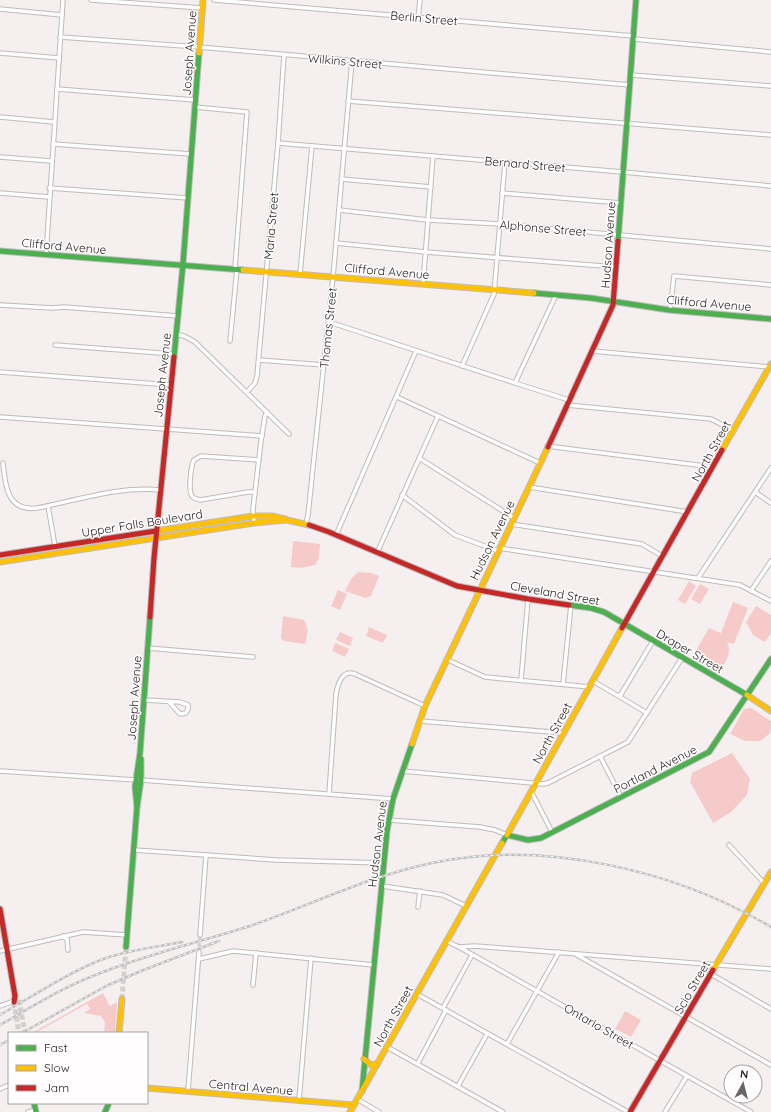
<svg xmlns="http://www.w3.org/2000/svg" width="771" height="1112" font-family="Quicksand,sans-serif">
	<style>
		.green { fill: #f7caca }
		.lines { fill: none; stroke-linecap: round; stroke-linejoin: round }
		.street-tunnel { stroke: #d5d0cf; stroke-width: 3.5; stroke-dasharray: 3.5 2; stroke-linecap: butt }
		.secondary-tunnel { stroke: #d5d0cf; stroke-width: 5; stroke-dasharray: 5 2.5; stroke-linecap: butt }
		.street-casing { stroke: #bfbbbb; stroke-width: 5.5 }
		.fast-casing { stroke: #bfbbbb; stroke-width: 7 }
		.slow-casing { stroke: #bfbbbb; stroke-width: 7 }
		.jam-casing { stroke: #bfbbbb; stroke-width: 7 }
		.street { stroke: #fefdfd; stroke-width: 3.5 }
		.fast { stroke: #4caf50; stroke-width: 5 }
		.slow { stroke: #ffc107; stroke-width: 5 }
		.jam { stroke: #c62828; stroke-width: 5 }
		.rail-casing { stroke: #c1c0c0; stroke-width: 2.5 }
		.rail { stroke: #fffdfd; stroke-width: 1; stroke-dasharray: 3; stroke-linecap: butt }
		.labels { text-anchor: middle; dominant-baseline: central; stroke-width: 3; stroke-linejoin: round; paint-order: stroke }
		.street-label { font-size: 12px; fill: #1e1b1b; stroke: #fffdfd }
	</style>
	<rect width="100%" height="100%" fill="#f5f0ef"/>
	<g class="green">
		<path d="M293,541L320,544L319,558L315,565L301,568L291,567Z"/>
		<path d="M358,572L371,573L379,576L371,596L365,598L345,591L351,579Z"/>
		<path d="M689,581L696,586L685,604L678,600Z"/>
		<path d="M700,584L709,589L700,604L691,599Z"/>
		<path d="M338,590L347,594L340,610L331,606Z"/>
		<path d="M733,602L748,608L734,644L727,642C732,652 727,660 721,669L694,654L709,628L721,633Z"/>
		<path d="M756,606L771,615V633L765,642L753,635L746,622Z"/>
		<path d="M283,616L304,620L308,630L305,644L284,641L281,638Z"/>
		<path d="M369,627L387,635L383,643L366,636Z"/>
		<path d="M340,632L353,638L350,646L336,640Z"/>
		<path d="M335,643L349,649L345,657L332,651Z"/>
		<path d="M751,708L771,721V731L769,734L760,741H745L730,734L744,709Z"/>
		<path d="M732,753L750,779L747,795L731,812L713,823L690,782L692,773Z"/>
		<path d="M103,993L110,1006L117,1002L115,1033H104L105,1022L101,1016L84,1013L90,1009L87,1004L35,1033H32Z"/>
		<path d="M625,1011L641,1020L631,1037L615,1029Z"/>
	</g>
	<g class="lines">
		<path class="street-tunnel" d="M199,952L200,935"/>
		<g class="secondary-tunnel">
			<path d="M122,999L126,947"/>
			<path d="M19,1000L25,1033"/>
			<path d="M14,1002L19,1033"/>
		</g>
		<g class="street-casing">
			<g id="street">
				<path d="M91,0L202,8"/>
				<path d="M214,0L634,36"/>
				<path d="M0,9L62,15"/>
				<path d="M418,18L420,0"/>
				<path d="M60,37L199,47L630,85"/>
				<path d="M633,39L771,52"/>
				<path d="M0,53L59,58"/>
				<path d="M631,75L771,86"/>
				<path d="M57,89L195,100"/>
				<path d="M348,101L771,135"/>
				<path d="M195,107L247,112L235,268"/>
				<path d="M0,117L54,122"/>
				<path d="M278,143L623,172L771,186"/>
				<path d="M53,144L191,154"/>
				<path d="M0,157L51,161"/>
				<path d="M341,179L431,187"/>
				<path d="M49,188L188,198"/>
				<path d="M0,193L49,197"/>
				<path d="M502,193L621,203"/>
				<path d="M339,210L428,220L500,224L771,249"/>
				<path d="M336,243L426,252L616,267"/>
				<path d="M46,255L63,0"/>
				<path d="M300,274L312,146"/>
				<path d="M423,284L433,156"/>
				<path d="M0,305L53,308L64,307L178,316"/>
				<path d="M670,310L674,276L771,285"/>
				<path d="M329,322L515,383L569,400"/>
				<path d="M176,334L184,336L195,342L289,434"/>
				<path d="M230,341L237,269"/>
				<path d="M55,345L174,354"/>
				<path d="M592,351L769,367"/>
				<path d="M259,360L324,365"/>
				<path d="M462,366L494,294L505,162"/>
				<path d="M0,372L171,385"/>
				<path d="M515,383L556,295"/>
				<path d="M247,392L255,383L257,376L278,143L284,55"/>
				<path d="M397,397L540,463"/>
				<path d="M567,405L711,419L734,431"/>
				<path d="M0,417L262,436"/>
				<path d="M547,446L713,467"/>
				<path d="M419,458L514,518"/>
				<path d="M3,463C5,485 7,512 37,508C79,500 117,486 161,490"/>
				<path d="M529,487L688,512"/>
				<path d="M255,492H248L200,500C197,499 194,499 192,496C188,491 191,465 194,460L201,456L259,460"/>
				<path d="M755,492L771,503"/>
				<path d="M402,495L455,535L498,551"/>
				<path d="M48,506L55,546"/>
				<path d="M254,523L253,509L261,441L265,416L267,412"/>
				<path d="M306,524L308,515L333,277L352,61"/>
				<path d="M511,524L642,544L662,556"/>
				<path d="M336,535L416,351"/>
				<path d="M499,548L740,585L771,601"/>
				<path d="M377,553L438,416"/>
				<path d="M698,578L771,468"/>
				<path d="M751,591L771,561"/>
				<path d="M148,648L253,657"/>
				<path d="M446,659L485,677L590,687"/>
				<path d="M521,680L528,599"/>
				<path d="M593,681L647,713"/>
				<path d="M563,684L571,605"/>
				<path d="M620,696L653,641"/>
				<path d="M144,700L180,702L188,705V709L186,713L180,714L169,702"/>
				<path d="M420,721L563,733"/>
				<path d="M600,756L621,797"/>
				<path d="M0,771L136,780"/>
				<path d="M403,771L543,784L548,783L628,742L682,658"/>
				<path d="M141,780L393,799"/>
				<path d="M531,791L552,832"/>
				<path d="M329,794L336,694C338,684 342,669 355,674L425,706"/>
				<path d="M389,820L480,827L495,830L507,835"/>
				<path d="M729,845L764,883"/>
				<path d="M134,850L276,860L384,863"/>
				<path d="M382,886L443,895L466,906"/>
				<path d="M418,907L420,891"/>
				<path d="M200,935L206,855"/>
				<path d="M63,936L67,939L68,950"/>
				<path d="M446,941L459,947L751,1112"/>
				<path d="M459,947L475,946L771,969"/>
				<path d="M0,951L83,932L127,935"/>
				<path d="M577,955L771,1065"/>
				<path d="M199,959L233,951L374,965"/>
				<path d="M711,974L771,1009"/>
				<path d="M253,985L256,953"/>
				<path d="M417,994L628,1112"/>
				<path d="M0,1006L14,1001"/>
				<path d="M443,1008L472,955"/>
				<path d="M507,1044L559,952"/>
				<path d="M387,1047L503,1112"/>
				<path d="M418,1063L446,1010"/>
				<path d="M458,1086L487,1034"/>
				<path d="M0,1089L9,1085"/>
				<path d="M188,1091L199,952"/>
				<path d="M357,1099L379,1112"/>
				<path d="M299,1101L311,958"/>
				<path d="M28,1112L36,1110"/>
				<path d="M665,1112L687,1076"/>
			</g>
		</g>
		<g class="fast-casing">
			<g id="fast">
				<path d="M618,241L636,0"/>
				<path d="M0,251L243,270"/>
				<path d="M534,293L591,298L669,310L771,319"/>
				<path d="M174,357L183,264L199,53"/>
				<path d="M569,605L591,608L604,612L747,695"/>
				<path d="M137,807L135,787L140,753L150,617"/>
				<path d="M502,843L507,835L528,840L541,838L709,752L771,659"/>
				<path d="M126,947L137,807L141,780V759"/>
				<path d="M362,1091L387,831L393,799L412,744"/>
				<path d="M34,1103L36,1112"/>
				<path d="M105,1112L109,1103"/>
			</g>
		</g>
		<g class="slow-casing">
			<g id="slow">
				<path d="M199,53L203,0"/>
				<path d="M243,270L534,293"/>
				<path d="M722,450L771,364"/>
				<path d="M156,531L253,516H272L285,519"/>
				<path d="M0,562L254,523L287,520L309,525"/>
				<path d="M747,695L771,711"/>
				<path d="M412,744L425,706L548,447"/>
				<path d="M507,835L622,628"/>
				<path d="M713,970L771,872"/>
				<path d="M119,1033L122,999"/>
				<path d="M364,1059L371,1065L377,1064"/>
				<path d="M147,1088L354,1105"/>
				<path d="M350,1112L502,843"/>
			</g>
		</g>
		<g class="jam-casing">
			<g id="jam">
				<path d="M548,447L613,305L618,241"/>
				<path d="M309,525L329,532L457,586L528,599L569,605"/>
				<path d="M0,555L156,531"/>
				<path d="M150,617L154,558L174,357"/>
				<path d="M622,628L722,450"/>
				<path d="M0,909L15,996L14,1002"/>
				<path d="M630,1112L713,970"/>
			</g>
		</g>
		<use href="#street" class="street"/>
		<use href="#fast" class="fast"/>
		<use href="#slow" class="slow"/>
		<use href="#jam" class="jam"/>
		<g class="rail-casing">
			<g id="rail">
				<path d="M0,1015C33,996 70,971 106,958C130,950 157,947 182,942"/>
				<path d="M0,1025C32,1007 63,987 98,974C147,954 200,942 250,926C311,905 369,876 432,863C543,839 675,870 771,927"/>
				<path d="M22,1033L106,986L141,971L219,941"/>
				<path d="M0,1045L9,1040"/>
			</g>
		</g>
		<use href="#rail" class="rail"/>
	</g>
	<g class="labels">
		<g class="street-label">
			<text transform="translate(424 18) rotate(5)">Berlin Street</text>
			<text transform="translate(189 53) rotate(-86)">Joseph Avenue</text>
			<text transform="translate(345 61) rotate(5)">Wilkins Street</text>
			<text transform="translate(525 164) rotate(5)">Bernard Street</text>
			<text transform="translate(271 226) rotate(-85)">Maria Street</text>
			<text transform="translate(543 228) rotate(5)">Alphonse Street</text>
			<text transform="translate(608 245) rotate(-86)">Hudson Avenue</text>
			<text transform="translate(64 246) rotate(5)">Clifford Avenue</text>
			<text transform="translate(387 271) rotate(5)">Clifford Avenue</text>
			<text transform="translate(709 303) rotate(5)">Clifford Avenue</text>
			<text transform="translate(328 328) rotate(-84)">Thomas Street</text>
			<text transform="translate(162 375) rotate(-84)">Joseph Avenue</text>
			<text transform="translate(711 451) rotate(-61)">North Street</text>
			<text transform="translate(142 523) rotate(-9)">Upper Falls Boulevard</text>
			<text transform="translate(492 540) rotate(-64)">Hudson Avenue</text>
			<text transform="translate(555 593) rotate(10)">Cleveland Street</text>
			<text transform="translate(690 651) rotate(30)">Draper Street</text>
			<text transform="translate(134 698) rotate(-86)">Joseph Avenue</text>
			<text transform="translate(552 733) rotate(-61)">North Street</text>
			<text transform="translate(655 769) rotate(-27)">Portland Avenue</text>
			<text transform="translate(377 844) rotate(-83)">Hudson Avenue</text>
			<text transform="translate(692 987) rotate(-60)">Scio Street</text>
			<text transform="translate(393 1016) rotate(-61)">North Street</text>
			<text transform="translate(599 1026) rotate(30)">Ontario Street</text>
			<text transform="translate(251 1087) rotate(5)">Central Avenue</text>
		</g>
	</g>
	<rect x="8" y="1032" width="140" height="72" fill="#fffdfd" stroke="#a5a3a3"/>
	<rect x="16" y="1045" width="20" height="6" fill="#4caf50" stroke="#a5a3a3"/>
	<text x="44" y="1052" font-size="12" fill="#1e1b1b">Fast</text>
	<rect x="16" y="1065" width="20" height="6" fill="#ffc107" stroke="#a5a3a3"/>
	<text x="44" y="1072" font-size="12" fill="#1e1b1b">Slow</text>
	<rect x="16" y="1085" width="20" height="6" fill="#c62828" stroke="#a5a3a3"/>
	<text x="44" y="1092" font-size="12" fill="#1e1b1b">Jam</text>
	<g transform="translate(743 1084) rotate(7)"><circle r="19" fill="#fffdfd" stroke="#a5a3a3"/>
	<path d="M0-3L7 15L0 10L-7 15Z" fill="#696665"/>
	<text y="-6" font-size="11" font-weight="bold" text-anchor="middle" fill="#1e1b1b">N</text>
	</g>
</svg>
